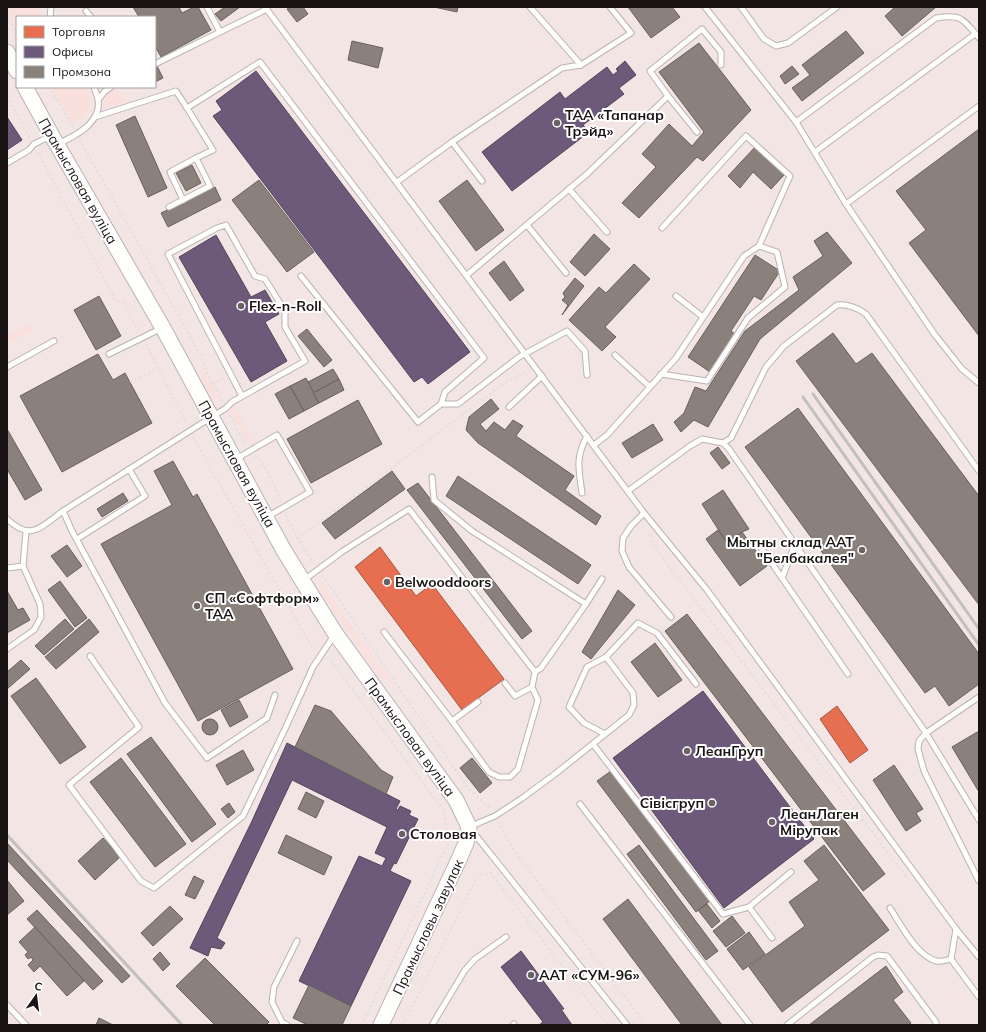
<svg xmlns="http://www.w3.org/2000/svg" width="986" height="1032" font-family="Mulish,sans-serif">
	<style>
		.built { fill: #f2e5e4; fill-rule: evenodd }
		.green { fill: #fae0dd }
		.shops { fill: #e76f51; stroke: #aa533e }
		.offices { fill: #6d597a; stroke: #54445b }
		.industry { fill: #8a817c; stroke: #68605c }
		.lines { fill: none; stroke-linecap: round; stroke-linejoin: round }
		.lane-casing { stroke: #bab3b3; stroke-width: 7 }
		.secondary-casing { stroke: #bab3b3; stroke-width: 17 }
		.path { stroke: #e0dede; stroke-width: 2; stroke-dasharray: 2 3; stroke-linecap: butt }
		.lane { stroke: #fefefd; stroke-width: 5 }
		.secondary { stroke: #fefefd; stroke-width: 15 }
		.rail { stroke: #c2bfbf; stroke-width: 3 }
		.poi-dot { fill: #696262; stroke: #fff; stroke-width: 1.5 }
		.labels { text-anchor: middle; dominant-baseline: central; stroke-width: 4; stroke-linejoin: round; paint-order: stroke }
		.poi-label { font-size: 14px; font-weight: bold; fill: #1a1313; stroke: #fff; text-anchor: start }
		.street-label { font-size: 14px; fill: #1a1313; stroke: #fff }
	</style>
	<rect width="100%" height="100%" fill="#fbf5f4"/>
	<path class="built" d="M7,7H979V1025H7ZM17,17H155V87H17Z"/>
	<g class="green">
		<path d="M7,7H40V17H17V28L7,11Z"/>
		<path d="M51,87H86C90,96 92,110 84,118C81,121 76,122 73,124Z"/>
		<path d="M118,89L125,95L128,101L105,108C102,95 107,93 118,89Z"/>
		<path d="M30,324L34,330L7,344V336Z"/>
		<path d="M204,366L205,374L219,399H212L200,372Z"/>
		<path d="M235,406L251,439L252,442L246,441L230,410Z"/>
		<path d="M320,581L399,692L374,669L319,589Z"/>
	</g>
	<g class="shops">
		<path d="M380,547L416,596L432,584L504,679L462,710L355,567Z"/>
		<path d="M837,706L868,750L850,763L820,719Z"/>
	</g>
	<g class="offices">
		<path d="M625,61L636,75L619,88L624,94L583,125L589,132L512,191L482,152L560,92L565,99L607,67L613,75L618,71L616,69Z"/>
		<path d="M256,71L470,352L428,384L422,377L414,382L213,116L222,110L216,101Z"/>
		<path d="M7,117L22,140L7,150Z"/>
		<path d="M216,235L251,297L265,290L279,314L265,322L287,361L251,382L179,257Z"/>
		<path d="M703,691L814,839L724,908L613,758Z"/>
		<path d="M287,743L400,801L396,809L398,810L400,806L411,811L409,815L418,819L396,864L394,863L390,871L411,881L351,1006L299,981L359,856L382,866L386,858L375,853L387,827L292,780L217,938L225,943L221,949L211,947L208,956L190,948L252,821Z"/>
		<path d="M521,951L564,1009H561L572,1025H539L543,1022L501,967Z"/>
	</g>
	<g class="industry">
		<path d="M133,7H179L182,13L194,7H198L211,30L161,57L155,46V17H139Z"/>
		<path d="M225,7H240L221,21L215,14Z"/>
		<path d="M291,7H303L308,14L297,22L287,9Z"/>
		<path d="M434,7H458L457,12Z"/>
		<path d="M628,7H672L680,17L651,38Z"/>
		<path d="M895,7H936L902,36L885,16Z"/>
		<path d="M846,31L864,53L802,101L792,88L810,75L802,65Z"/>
		<path d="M352,41L383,48L378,68L348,60Z"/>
		<path d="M699,43L751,110L703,161L697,157L639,218L622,203L656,167L642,154L669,124L692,146L704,132L659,72Z"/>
		<path d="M157,66L163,78L155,82V68Z"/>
		<path d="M792,66L799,74L785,84L780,76Z"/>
		<path d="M135,116L167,188L148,197L116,125Z"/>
		<path d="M979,129V336L909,243L926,230L896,191Z"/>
		<path d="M756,146L785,174L771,189L753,172L740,188L728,176Z"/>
		<path d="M192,165L201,183L186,191L176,173Z"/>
		<path d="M259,180L314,252L287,272L232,200Z"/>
		<path d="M467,180L504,230L476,251L439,201Z"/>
		<path d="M215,187L221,200L168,227L161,213Z"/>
		<path d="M827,232L852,263L760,339L708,427L694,420L681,432L674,422L684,413L695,387L706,391L745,331L799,290L793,277L823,256L814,241Z"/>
		<path d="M594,234L610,249L585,276L570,262Z"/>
		<path d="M755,255L780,271L761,300L754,296L731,331L735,334L710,372L688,357Z"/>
		<path d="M504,261L524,290L510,301L489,273Z"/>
		<path d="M634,264L650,279L605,327L616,337L602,351L569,320L599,287L606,293Z"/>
		<path d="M575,278L584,286L562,315L568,305L562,300L565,297L563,293Z"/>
		<path d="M99,296L121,336L96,350L74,310Z"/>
		<path d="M307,329L332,360L324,367L298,336Z"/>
		<path d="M833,333L856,364L872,353L979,496V605L796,361Z"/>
		<path d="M98,354L113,380L125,373L152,423L62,472L20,396Z"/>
		<path d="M333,369L339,379L313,393L308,382Z"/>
		<path d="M306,378L319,403L304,411L290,386Z"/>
		<path d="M339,379L344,390L319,403L313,393Z"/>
		<path d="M290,386L304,411L289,419L275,394Z"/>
		<path d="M491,399L499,409L480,424L486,431L494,422L505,430L513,420L523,426L516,436L574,476L565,490L601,516L596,525L478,443L466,430L469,417Z"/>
		<path d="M358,400L382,444L311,483L287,439Z"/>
		<path d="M798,408L979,654V684L949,706L935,686L925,693L745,447Z"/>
		<path d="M653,424L663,440L632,458L622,443Z"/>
		<path d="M7,429L42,490L25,500L7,469Z"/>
		<path d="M718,447L730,463L722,469L710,453Z"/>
		<path d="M173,461L193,497L197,494L293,669L198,721L101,544L172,505L154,471Z"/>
		<path d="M392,471L405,489L335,539L322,523Z"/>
		<path d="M458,476L591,565L578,584L446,496Z"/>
		<path d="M418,483L532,631L522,639L407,490Z"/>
		<path d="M723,490L749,529L742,532L727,543L702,504Z"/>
		<path d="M123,493L128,501L102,517L97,509Z"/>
		<path d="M718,530L727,543L742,532L767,566L740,586L706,539Z"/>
		<path d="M67,545L82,566L67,577L51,556Z"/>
		<path d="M60,581L87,618L75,627L48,590Z"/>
		<path d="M618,590L635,605L591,659L582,652Z"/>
		<path d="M7,591L18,610L23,608L30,620L7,633Z"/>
		<path d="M687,614L885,874L863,891L665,631Z"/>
		<path d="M65,619L74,629L44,655L35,646Z"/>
		<path d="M89,619L99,632L56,669L45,657Z"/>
		<path d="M655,643L682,680L658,697L631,662Z"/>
		<path d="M21,660L30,669L7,689V672Z"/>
		<path d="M36,678L86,747L60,764L11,696Z"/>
		<path d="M239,700L248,717L230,727L221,710Z"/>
		<path d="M315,705L331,711L381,770L393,777L386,794L295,747Z"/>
		<circle cx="210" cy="727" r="8"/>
		<path d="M979,731V792L952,747Z"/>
		<path d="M151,737L216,824L192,842L127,754Z"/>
		<path d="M243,750L254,770L227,785L216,765Z"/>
		<path d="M121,758L186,844L155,867L90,782Z"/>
		<path d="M472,758L492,783L480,793L460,768Z"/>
		<path d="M894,765L923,809L916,813L921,821L906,831L873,780Z"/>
		<path d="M611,771L710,901L696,912L597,781Z"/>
		<path d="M306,792L324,801L316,818L298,809Z"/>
		<path d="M229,803L235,812L228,818L221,809Z"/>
		<path d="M286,835L332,857L324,875L278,853Z"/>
		<path d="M103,838L120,857L95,880L78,861Z"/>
		<path d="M7,843L130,976L122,983L7,860Z"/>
		<path d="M639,845L718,951L706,960L627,854Z"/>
		<path d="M824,845L889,930L782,1012L749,967L805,926L789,902L819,880L804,861Z"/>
		<path d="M194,876L204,881L195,899L185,895Z"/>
		<path d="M7,880L24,901L7,915Z"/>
		<path d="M628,899L722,1025H682L603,919Z"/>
		<path d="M707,904L720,921L712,928L698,910Z"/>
		<path d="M170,906L183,919L153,946L141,933Z"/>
		<path d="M37,910L103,981L93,990L27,919Z"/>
		<path d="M732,916L745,933L726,947L713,931Z"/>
		<path d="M35,927L84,981L67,996L40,966L34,972L28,965L33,960L31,957L28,959L25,955L28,952L19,942Z"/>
		<path d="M749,932L765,954L743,970L727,949Z"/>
		<path d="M160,952L170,964L163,971L153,959Z"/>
		<path d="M205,958L269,1022L266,1025H215L176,986Z"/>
		<path d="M886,966L903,992L893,1000L911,1023L908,1025H809Z"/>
		<path d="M309,985L351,1006L342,1025H308L293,1018Z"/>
		<path d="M99,1018L113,1025H96Z"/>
	</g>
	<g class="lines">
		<g class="lane-casing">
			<g id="lane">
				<path d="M207,7L220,32"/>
				<path d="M265,7L644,513L707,590L956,929L979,957"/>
				<path d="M530,7L581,65"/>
				<path d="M705,7L796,122L846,204L935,335L962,369L979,383"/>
				<path d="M741,7L764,39L776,46L788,43L837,7"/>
				<path d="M86,11L91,17"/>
				<path d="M50,17L51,7"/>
				<path d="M155,64L267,9"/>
				<path d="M668,96L697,132"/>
				<path d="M98,100L105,91L111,87"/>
				<path d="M95,117L176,91L187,108L260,62L484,358L445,392L441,404L418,422L301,276"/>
				<path d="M796,122L936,18C962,14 963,19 979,38"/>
				<path d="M452,142L482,181"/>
				<path d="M58,144C75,136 102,123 98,99C97,95 95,91 94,87"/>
				<path d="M815,152L975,34"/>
				<path d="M7,163L29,150L34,144L51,136"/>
				<path d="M397,182L452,142L562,68L581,65L631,33L610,7"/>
				<path d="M569,189L607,232"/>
				<path d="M183,200L170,172L196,158"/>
				<path d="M846,204L979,106"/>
				<path d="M169,207L210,186L196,158L213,150L187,108"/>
				<path d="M527,225L566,273"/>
				<path d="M662,228L746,136L790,176L759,246"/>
				<path d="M467,275L587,174L668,96L650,71L702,29L721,52V65"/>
				<path d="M676,296L703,317"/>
				<path d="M109,354L162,328"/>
				<path d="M615,355L650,387"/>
				<path d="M7,367L54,341"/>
				<path d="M441,404H458L519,357L567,331L585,351L587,375"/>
				<path d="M509,407L542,376"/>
				<path d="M723,443L731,438L766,367L784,346L837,305C848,304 856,307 866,314L979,471"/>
				<path d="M594,445L607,435L676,358L744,256L759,246L777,252L785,287L748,318L707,381L661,374"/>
				<path d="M236,459L277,435L310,492L267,517"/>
				<path d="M628,491L690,446L702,439L723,443L729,449L926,733L979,820"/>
				<path d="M582,493C579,470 575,458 587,436"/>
				<path d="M63,511L72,531L165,703L207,758L267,718L275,695"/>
				<path d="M644,513L631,526L623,538L622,551L629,567L671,617"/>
				<path d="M7,519C31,542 41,527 63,511L226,408L232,402L305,361L285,327V311L265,279L255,276L226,225L217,228L168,254L242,396"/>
				<path d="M77,539L145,496L129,469"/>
				<path d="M760,546L848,674"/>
				<path d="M7,568L23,566"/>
				<path d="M782,578L795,544"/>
				<path d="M304,580L343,551L409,509L535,672L541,668L586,604L472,531L434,500L432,477"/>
				<path d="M586,604L602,579"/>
				<path d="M384,632L452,721L478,702"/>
				<path d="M7,649L34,630L41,617L40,604L23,566L26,532"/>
				<path d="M90,656L139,727L69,785L141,881L154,888L243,816L285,729L313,667L335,634"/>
				<path d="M505,683L515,696L532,687L535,672"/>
				<path d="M979,697L926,733L919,741L918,749L924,771L979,881"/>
				<path d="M452,721L489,772L499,777H510L518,769L538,700L532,687"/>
				<path d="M605,734L584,723L569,707L587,667L606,657"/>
				<path d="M593,744L723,914L749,907L791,872"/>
				<path d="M580,804L750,1025"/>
				<path d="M749,907L772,938"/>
				<path d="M890,908C901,925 916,955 936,961C940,962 947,960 951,959L956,929"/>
				<path d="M951,959L979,997"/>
				<path d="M7,1005L26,1025"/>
				<path d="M287,1025L282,1022L272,1002L274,987L297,941"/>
				<path d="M432,1025L465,970L475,959L506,937"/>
				<path d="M513,1025L514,1024"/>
				<path d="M627,1025L469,827L495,816L521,799L555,774L629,715L634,705L633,693L606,657L638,623L657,633L696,684"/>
				<path d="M787,1025L873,957L878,955L887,956L936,1022V1025"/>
			</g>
		</g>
		<g class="secondary-casing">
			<g id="secondary">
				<path d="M7,52L17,71"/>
				<path d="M25,87L52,136L163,328L283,549L310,593L335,633L456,800L469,827L466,843L460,857L381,1025"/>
			</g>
		</g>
		<g class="path">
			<path d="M7,15L17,33"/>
			<path d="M49,87L73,127"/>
			<path d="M7,96L30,138"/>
			<path d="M80,140L201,356L207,373L222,401"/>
			<path d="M38,152L116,301L123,303L139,331"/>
			<path d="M146,344L187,424"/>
			<path d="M130,382L159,369"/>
			<path d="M213,384L224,378"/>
			<path d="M230,415L246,445"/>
			<path d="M193,437L313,649L315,650"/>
			<path d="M255,456C266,466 275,485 280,500"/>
			<path d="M286,515L298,539L314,563"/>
			<path d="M651,535L653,545L908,879"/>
			<path d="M298,539L506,382L528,371"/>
			<path d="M322,575L468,788L491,809"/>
			<path d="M327,658L332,662L443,809L449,842L362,1025"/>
			<path d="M498,822L511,846L646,1025"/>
			<path d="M403,1025L478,875L491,873L607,1025"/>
		</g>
		<use href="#lane" class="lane"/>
		<use href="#secondary" class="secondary"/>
		<g class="rail">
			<path d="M813,394L979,629"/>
			<path d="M803,397L979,645"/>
			<path d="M7,835L182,1025"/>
		</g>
	</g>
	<g class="poi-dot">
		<circle cx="557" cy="123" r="4"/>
		<circle cx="241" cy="306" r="4"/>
		<circle cx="862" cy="550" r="4"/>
		<circle cx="387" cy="582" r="4"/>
		<circle cx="197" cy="606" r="4"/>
		<circle cx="687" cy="751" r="4"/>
		<circle cx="712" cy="803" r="4"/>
		<circle cx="772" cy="822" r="4"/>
		<circle cx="402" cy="834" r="4"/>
		<circle cx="531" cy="975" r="4"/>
	</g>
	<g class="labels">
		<g class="poi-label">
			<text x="565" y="115">ТАА «Тапанар<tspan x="565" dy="16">Трэйд»</tspan></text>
			<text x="249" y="306">Flex-n-Roll</text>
			<text x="854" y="542" text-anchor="end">Мытны склад ААТ<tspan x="854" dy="16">"Белбакалея"</tspan></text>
			<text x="395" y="582">Belwooddoors</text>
			<text x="205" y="598">СП «Софтформ»<tspan x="205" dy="16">ТАА</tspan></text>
			<text x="695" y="751">ЛеанГруп</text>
			<text x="704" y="803" text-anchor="end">Сівісгруп</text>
			<text x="780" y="814">ЛеанЛаген<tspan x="780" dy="16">Мірупак</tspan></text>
			<text x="410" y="834">Столовая</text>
			<text x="539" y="975">ААТ «СУМ-96»</text>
		</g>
		<g class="street-label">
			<text transform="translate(78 181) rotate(60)">Прамысловая вуліца</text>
			<text transform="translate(237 464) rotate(61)">Прамысловая вуліца</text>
			<text transform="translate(410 737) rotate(54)">Прамысловая вуліца</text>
			<text transform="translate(428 927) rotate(-65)">Прамысловы завулак</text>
		</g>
	</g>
	<rect width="986" height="1032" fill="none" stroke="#1a1313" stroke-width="16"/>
	<rect x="16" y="16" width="140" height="72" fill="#ffffff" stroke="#a3a1a1"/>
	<rect x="24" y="26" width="20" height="12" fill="#e76f51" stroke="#a3a1a1"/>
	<text x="52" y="36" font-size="12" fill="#1a1313">Торговля</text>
	<rect x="24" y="46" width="20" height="12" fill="#6d597a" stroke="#a3a1a1"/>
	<text x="52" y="56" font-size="12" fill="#1a1313">Офисы</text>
	<rect x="24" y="66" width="20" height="12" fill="#8a817c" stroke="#a3a1a1"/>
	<text x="52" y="76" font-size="12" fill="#1a1313">Промзона</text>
	<g transform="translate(36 996) rotate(14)" stroke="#ffffff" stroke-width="3" paint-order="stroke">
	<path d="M0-3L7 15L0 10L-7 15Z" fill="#1a1313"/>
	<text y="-6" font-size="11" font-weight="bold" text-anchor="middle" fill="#1a1313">С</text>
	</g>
</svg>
